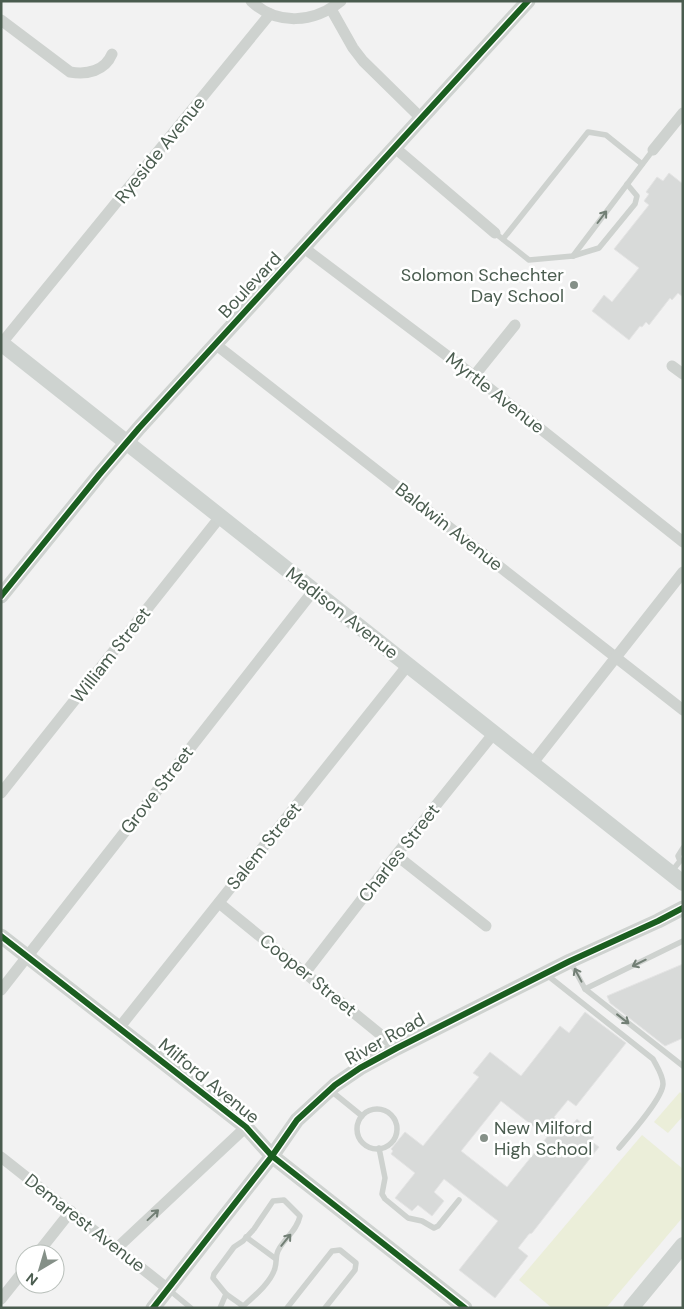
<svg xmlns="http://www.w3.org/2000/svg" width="684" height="1309" font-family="'DM Sans',sans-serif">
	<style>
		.garden { fill: #ebeed9 }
		.building { fill: #d8dad9; stroke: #e4e4e4; fill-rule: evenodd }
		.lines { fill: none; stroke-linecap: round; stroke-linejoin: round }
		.service { stroke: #ced2cf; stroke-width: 5.5 }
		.minor { stroke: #ced2cf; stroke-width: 11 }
		.tertiary { stroke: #ced2cf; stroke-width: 15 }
		.secondary { stroke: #ced3d0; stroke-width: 16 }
		.cycleway-casing { stroke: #fff; stroke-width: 9 }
		.cycleway { stroke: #1b5e20; stroke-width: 6 }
		.oneway { stroke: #727f75 }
		.poi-dot { fill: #859088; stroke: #fff; stroke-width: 2 }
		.labels { text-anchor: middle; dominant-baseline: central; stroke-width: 5; stroke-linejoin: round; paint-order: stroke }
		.street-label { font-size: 18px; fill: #4a5c4f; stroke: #fff }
		.poi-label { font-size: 18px; fill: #4a5c4f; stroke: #fff; text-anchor: end }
	</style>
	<rect width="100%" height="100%" fill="#f2f2f2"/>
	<g class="garden">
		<path d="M680,1092L683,1095V1116L668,1133L654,1122Z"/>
		<path d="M642,1135L683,1169V1217L606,1308H552L519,1280Z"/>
	</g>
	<g class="building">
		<path d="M669,173L683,184V297L678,293L672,300L670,298L649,325L646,322L642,327L640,326L629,340L592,311L604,295L612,302L639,268L614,249L649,205L644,201L649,194L646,192L657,177L663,181Z"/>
		<path d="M683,964V1038L665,1046L610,1003L607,996Z"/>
		<path d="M585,1012L626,1043L576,1106L568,1100L554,1117L569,1129L577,1119L585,1126L583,1128L594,1137L591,1141L599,1147L532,1233L529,1234L518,1248L528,1256L495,1298L459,1270L498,1221L444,1179L434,1192L444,1201L432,1216L418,1205L412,1211L395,1198L415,1173L391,1154L393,1151L391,1149L405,1132L423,1146L479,1077L473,1073L490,1052L521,1076L560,1026L569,1033ZM501,1101L547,1137L507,1187L461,1151Z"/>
	</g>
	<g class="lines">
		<g class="service">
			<path d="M495,233L529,260L573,256L599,248L635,204L637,196L627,184"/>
			<path d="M503,239L588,132L606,135L642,164"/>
			<path d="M573,256L653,150"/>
			<path d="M680,861L678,856L683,848"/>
			<path d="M672,871L680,861"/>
			<path d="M571,963L585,989L683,1066"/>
			<path d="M547,975L653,1059C657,1067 663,1075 663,1084C663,1098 629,1136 619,1148"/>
			<path d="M585,989L683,941"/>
			<path d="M330,1090L362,1116"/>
			<circle cx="377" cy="1129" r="20"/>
			<path d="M379,1148L385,1178L382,1194L385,1199L408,1218L422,1221L434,1228L438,1226L459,1200"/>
			<path d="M246,1237L276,1259"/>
			<path d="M168,1289L191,1308"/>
			<path d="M226,1294L243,1306"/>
			<path d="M220,1308L226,1294L213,1278L214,1274L234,1247L243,1241L254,1229L273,1201L284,1200L300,1216C297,1230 286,1237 279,1249C275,1255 277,1262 275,1268C271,1283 252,1298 241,1308"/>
			<path d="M287,1308L332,1251L340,1250L356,1263L355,1270L325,1308"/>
		</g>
		<g class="minor">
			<path d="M251,1C277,26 314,23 341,1"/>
			<path d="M331,9L353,48L363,61L421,118"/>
			<path d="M1,20L70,72C87,75 105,71 112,54"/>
			<path d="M394,147L495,233"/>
			<path d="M653,150L683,113"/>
			<path d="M304,248L474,376L683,542"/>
			<path d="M1,344L270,14"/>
			<path d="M215,344L683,710"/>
			<path d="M672,366L683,374"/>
			<path d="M474,376L515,325"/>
			<path d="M532,764L683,572"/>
			<path d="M1,793L220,517"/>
			<path d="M396,855L486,926"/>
			<path d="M219,903L397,1048"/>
			<path d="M305,973L396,855L494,733"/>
			<path d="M1,990L314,590"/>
			<path d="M119,1028L408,665"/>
			<path d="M1,1157L168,1289"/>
			<path d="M117,1248L246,1127"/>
			<path d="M37,1254L71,1211"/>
			<path d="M1,1299L25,1269"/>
		</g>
		<g class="tertiary">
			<path d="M1,596L99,475L139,428L528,1"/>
			<path d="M1,936L246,1127L272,1156L465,1308"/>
			<path d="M153,1308L272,1156L297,1120L335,1085L360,1068L397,1048L570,961L658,921L683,908"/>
		</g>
		<g class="secondary">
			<path d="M1,343L683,883"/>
			<path d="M631,1308L683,1245"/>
		</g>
		<g class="cycleway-casing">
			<g id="cycleway">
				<path d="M1,596L99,475L139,428L528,1"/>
				<path d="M1,936L246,1127L272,1156L465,1308"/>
				<path d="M153,1308L272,1156L297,1120L335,1085L360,1068L397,1048L570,961L658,921L683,908"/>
			</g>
		</g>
		<use href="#cycleway" class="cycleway"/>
	</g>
	<defs><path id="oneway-shaft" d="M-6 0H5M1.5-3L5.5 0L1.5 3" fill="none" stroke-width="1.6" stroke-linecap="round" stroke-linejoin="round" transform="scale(1.25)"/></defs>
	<g class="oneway">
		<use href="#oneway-shaft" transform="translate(602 217) rotate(-53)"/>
		<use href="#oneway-shaft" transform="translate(639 963) rotate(154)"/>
		<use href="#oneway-shaft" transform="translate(578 975) rotate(-118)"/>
		<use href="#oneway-shaft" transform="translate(623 1019) rotate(38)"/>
		<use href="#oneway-shaft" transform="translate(153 1215) rotate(-43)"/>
		<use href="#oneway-shaft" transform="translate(286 1240) rotate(-51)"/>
	</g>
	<g class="poi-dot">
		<circle cx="574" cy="285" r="5"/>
		<circle cx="484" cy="1138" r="5"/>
	</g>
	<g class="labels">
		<g class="street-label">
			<text transform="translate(160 150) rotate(-51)">Ryeside Avenue</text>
			<text transform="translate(250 285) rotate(-47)">Boulevard</text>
			<text transform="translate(495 393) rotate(38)">Myrtle Avenue</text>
			<text transform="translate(449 527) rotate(38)">Baldwin Avenue</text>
			<text transform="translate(342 613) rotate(38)">Madison Avenue</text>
			<text transform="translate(111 655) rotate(-52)">William Street</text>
			<text transform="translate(157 790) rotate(-52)">Grove Street</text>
			<text transform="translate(264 846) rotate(-51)">Salem Street</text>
			<text transform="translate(399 853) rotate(-52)">Charles Street</text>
			<text transform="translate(308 975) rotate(39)">Cooper Street</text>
			<text transform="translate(385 1039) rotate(-29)">River Road</text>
			<text transform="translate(209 1081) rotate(39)">Milford Avenue</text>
			<text transform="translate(85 1223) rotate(38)">Demarest Avenue</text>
		</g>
		<g class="poi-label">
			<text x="564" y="275">Solomon Schechter<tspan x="564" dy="21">Day School</tspan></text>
			<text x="494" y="1128" text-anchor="start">New Milford<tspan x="494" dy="21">High School</tspan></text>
		</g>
	</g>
	<rect width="684" height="1309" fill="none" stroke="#4a5c4f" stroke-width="5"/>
	<g transform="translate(40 1269) rotate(218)"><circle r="24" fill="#ffffff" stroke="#b7beb9"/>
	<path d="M0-4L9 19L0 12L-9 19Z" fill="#859088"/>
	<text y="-8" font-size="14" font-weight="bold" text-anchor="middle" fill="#4a5c4f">N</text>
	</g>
</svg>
